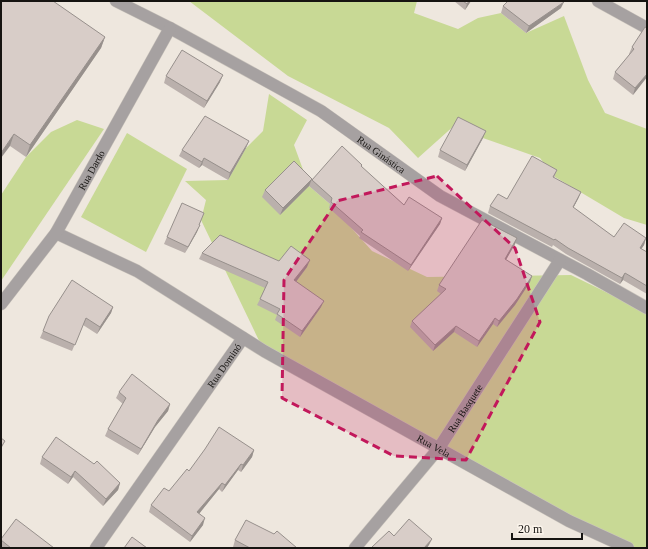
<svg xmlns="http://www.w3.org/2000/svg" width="648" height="549" font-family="'Times New Roman',serif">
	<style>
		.green { fill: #c8d995 }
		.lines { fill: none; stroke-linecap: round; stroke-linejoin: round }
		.minor-casing { stroke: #cbc5bd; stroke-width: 13 }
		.minor { stroke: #a6a1a1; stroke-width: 12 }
		.wall { fill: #bab0ac }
		.shaded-wall { fill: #97908c }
		.building { fill: #d8cdc8; stroke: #97908c }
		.marked { fill: #c2185b; fill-opacity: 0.2; stroke: #c2185b; stroke-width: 3; stroke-dasharray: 8 5; stroke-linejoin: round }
		.labels { text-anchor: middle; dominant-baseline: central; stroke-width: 3; stroke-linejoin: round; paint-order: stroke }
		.street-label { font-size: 10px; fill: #161411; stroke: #fbf4eb }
	</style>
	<rect width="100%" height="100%" fill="#eee7de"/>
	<g class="green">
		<path d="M189,1H417L414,13L458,29L478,18L501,13L526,33L564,16L588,80L605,113L647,129V225L624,218L555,177L540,158L483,138L456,124L418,158L389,128L288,76Z"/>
		<path d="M269,94L307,120L294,145L309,186L330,204L372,251L427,277L571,275L647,312V548H631L264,351L201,220L206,200L185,181L228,180L246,148L263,131Z"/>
		<path d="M77,120L104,129L1,281V195L26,157L51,132Z"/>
		<path d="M127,133L187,169L146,252L81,217Z"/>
	</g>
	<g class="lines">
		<g class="minor-casing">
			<g id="minor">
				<path id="s1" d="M116,1L170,28L321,111L440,196L587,274L647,308"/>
				<path d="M598,1L647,28"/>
				<path id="s2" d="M56,233L137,271L264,351L569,521L628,548"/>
				<path id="s3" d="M1,304L56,233L170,28"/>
				<path id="s4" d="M96,548L243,338"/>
				<path id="s5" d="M355,548L439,448L560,260"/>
			</g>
		</g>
		<use href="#minor" class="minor"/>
	</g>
	<g class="wall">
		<path d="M1,1L105,37L101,48L26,157L10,146Z"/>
		<path d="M454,1H471L465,10Z"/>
		<path d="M503,6L561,8L526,33L501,13Z"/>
		<path d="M647,28V77L633,95L613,79L615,72L630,54H629L632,47Z"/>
		<path d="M166,76L220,82L204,108L164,83Z"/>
		<path d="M483,138L465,171L438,157L440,150Z"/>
		<path d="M246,148L228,180L202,165L199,168L179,156L182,150Z"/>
		<path d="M362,165L361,167L404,205L442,218L440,224L408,271L359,238L360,236L329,208L330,204L309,186L280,215L262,197L265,190L312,179Z"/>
		<path d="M557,170L554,178L581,192L578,199L573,208L614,237L646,238L644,245L641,249L647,252V294L623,280L620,284L566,254L553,245L552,247L488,213L490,206L507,199Z"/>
		<path d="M204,213L199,225L197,232L185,253L164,244L167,237Z"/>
		<path d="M517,238L515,244L506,260L532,276L530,282L515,305L497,327L493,324L477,347L454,332L433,351L410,327L412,321L441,294L437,291L439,285Z"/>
		<path d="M202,253L279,261L307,267L296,282L321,307L300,337L275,320L277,315L257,305L260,299L265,288L199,259Z"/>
		<path d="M113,307L111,313L97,334L83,325L72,351L40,338L43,331Z"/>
		<path d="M119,392L170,404L168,411L155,427L138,455L105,436L108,429L123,404L116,398Z"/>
		<path d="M254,450L252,457L241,472L238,470L222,492L219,489L199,513L203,525L190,542L149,512L151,505L169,491L189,471Z"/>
		<path d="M42,457L120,483L118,490L103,506L73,477L68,484L40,464Z"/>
		<path d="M1,539L54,548H1Z"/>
		<path d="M235,540L297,548H236L233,547Z"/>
	</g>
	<g class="shaded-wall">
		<path d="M469,1H471L465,10L467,4Z"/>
		<path d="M564,2L561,8L526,33L529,26Z"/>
		<path d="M105,37L101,48L26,157L30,145Z"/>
		<path d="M647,74V77L633,95L635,88Z"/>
		<path d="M223,75L220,82L204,108L207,101Z"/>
		<path d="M486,131L483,138L465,171L467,165Z"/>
		<path d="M14,134L10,146L1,158V153Z"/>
		<path d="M249,141L246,148L228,180L230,173Z"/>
		<path d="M204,158L202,165L199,168Z"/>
		<path d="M312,179L309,186L280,215L283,208Z"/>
		<path d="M581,192L578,199L570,214L573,207Z"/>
		<path d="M442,218L440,224L408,271L411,265Z"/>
		<path d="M200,225L197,232L185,253L188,247Z"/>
		<path d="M517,238L515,244L503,265L505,259Z"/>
		<path d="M646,238L644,245L638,254L640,248Z"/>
		<path d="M310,260L307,267L292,287L294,280Z"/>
		<path d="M625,273L623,280L620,284L622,278Z"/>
		<path d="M532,276L530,282L515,305L497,327L499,321Z"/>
		<path d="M324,301L321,307L300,337L302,331Z"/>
		<path d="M113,307L111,313L97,334L100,327Z"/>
		<path d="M495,318L493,324L477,347L479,341Z"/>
		<path d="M456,326L454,332L433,351L435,345Z"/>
		<path d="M170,404L168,411L155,427L138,455L141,449L158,420Z"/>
		<path d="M5,441L2,447L1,450V447Z"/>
		<path d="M254,450L252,457L241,472L243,465Z"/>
		<path d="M241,464L238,470L222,492L225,485Z"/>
		<path d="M75,471L73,477L68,484L71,477Z"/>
		<path d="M120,483L118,490L103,506L106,499Z"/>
		<path d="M222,483L219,489L195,519L197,512Z"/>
		<path d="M205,518L203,525L190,542L192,536Z"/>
		<path d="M432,539L429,545L427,548H424Z"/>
	</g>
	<g class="building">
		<path d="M1,1H53L105,37L30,145L14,134L1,153Z"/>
		<path d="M463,1H469L467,4Z"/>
		<path d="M508,1H563L564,2L529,26L503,6Z"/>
		<path d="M645,27L647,28V74L635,88L615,72L634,49L632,47Z"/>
		<path d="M182,50L223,75L207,101L166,76Z"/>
		<path d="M205,116L249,141L230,173L204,158L202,162L182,150Z"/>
		<path d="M458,117L486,131L467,165L440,150Z"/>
		<path d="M342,146L362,165L361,166L404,205L409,197L442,218L411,265L361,232L363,230L331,202L332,198L312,180Z"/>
		<path d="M532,156L557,170L553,177L581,192L573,207L614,237L624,223L646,238L640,248L647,252V286L625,273L622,278L568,248L555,239L554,240L490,206L498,194L507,199Z"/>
		<path d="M294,161L312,179L283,208L265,190Z"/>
		<path d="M182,203L204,213L199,225H200L188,247L167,237Z"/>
		<path d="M482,220L517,238L505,259L532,276L517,299L499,321L495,318L479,341L456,326L435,345L412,321L446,289L439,285Z"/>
		<path d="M220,235L279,261L291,246L310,260L294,280L324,301L302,331L277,314L280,309L260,299L268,282L202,253Z"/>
		<path d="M72,280L113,307L100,327L86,318L75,345L43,331L49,316Z"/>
		<path d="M132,374L170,404L158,420L141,449L108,429L126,398L119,392Z"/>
		<path d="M219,427L254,450L243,465L241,464L225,485L222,483L197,512L205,518L192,536L151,505L164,488L169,491L187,469L189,471L205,449Z"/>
		<path d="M56,437L94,464L97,461L120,483L106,499L75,471L71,477L42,457Z"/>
		<path d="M1,438L5,441L1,447Z"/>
		<path d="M16,519L54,548H11L1,540V539Z"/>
		<path d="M409,519L432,539L424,548H372V547L389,531L394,536Z"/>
		<path d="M246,520L274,534L277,531L297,548H250L235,540Z"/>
		<path d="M132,537L147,548H124Z"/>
	</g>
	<path class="marked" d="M437,176L515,248L540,322L466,460L394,456L282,398L284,280L337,201Z"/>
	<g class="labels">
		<g class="street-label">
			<text stroke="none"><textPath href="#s1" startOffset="307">Rua Ginástica</textPath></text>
			<text stroke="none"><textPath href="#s3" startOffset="162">Rua Dardo</textPath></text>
			<text stroke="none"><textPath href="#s4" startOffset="223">Rua Dominó</textPath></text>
			<text stroke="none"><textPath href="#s5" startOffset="178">Rua Basquete</textPath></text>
			<text stroke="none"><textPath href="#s2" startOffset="434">Rua Vela</textPath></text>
		</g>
	</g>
	<rect width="648" height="549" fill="none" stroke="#161411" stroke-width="4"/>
	<path d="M512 533v6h70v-6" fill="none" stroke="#161411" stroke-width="2"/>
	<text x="518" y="533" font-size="12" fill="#161411" stroke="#fbf4eb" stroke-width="3" paint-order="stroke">20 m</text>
</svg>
